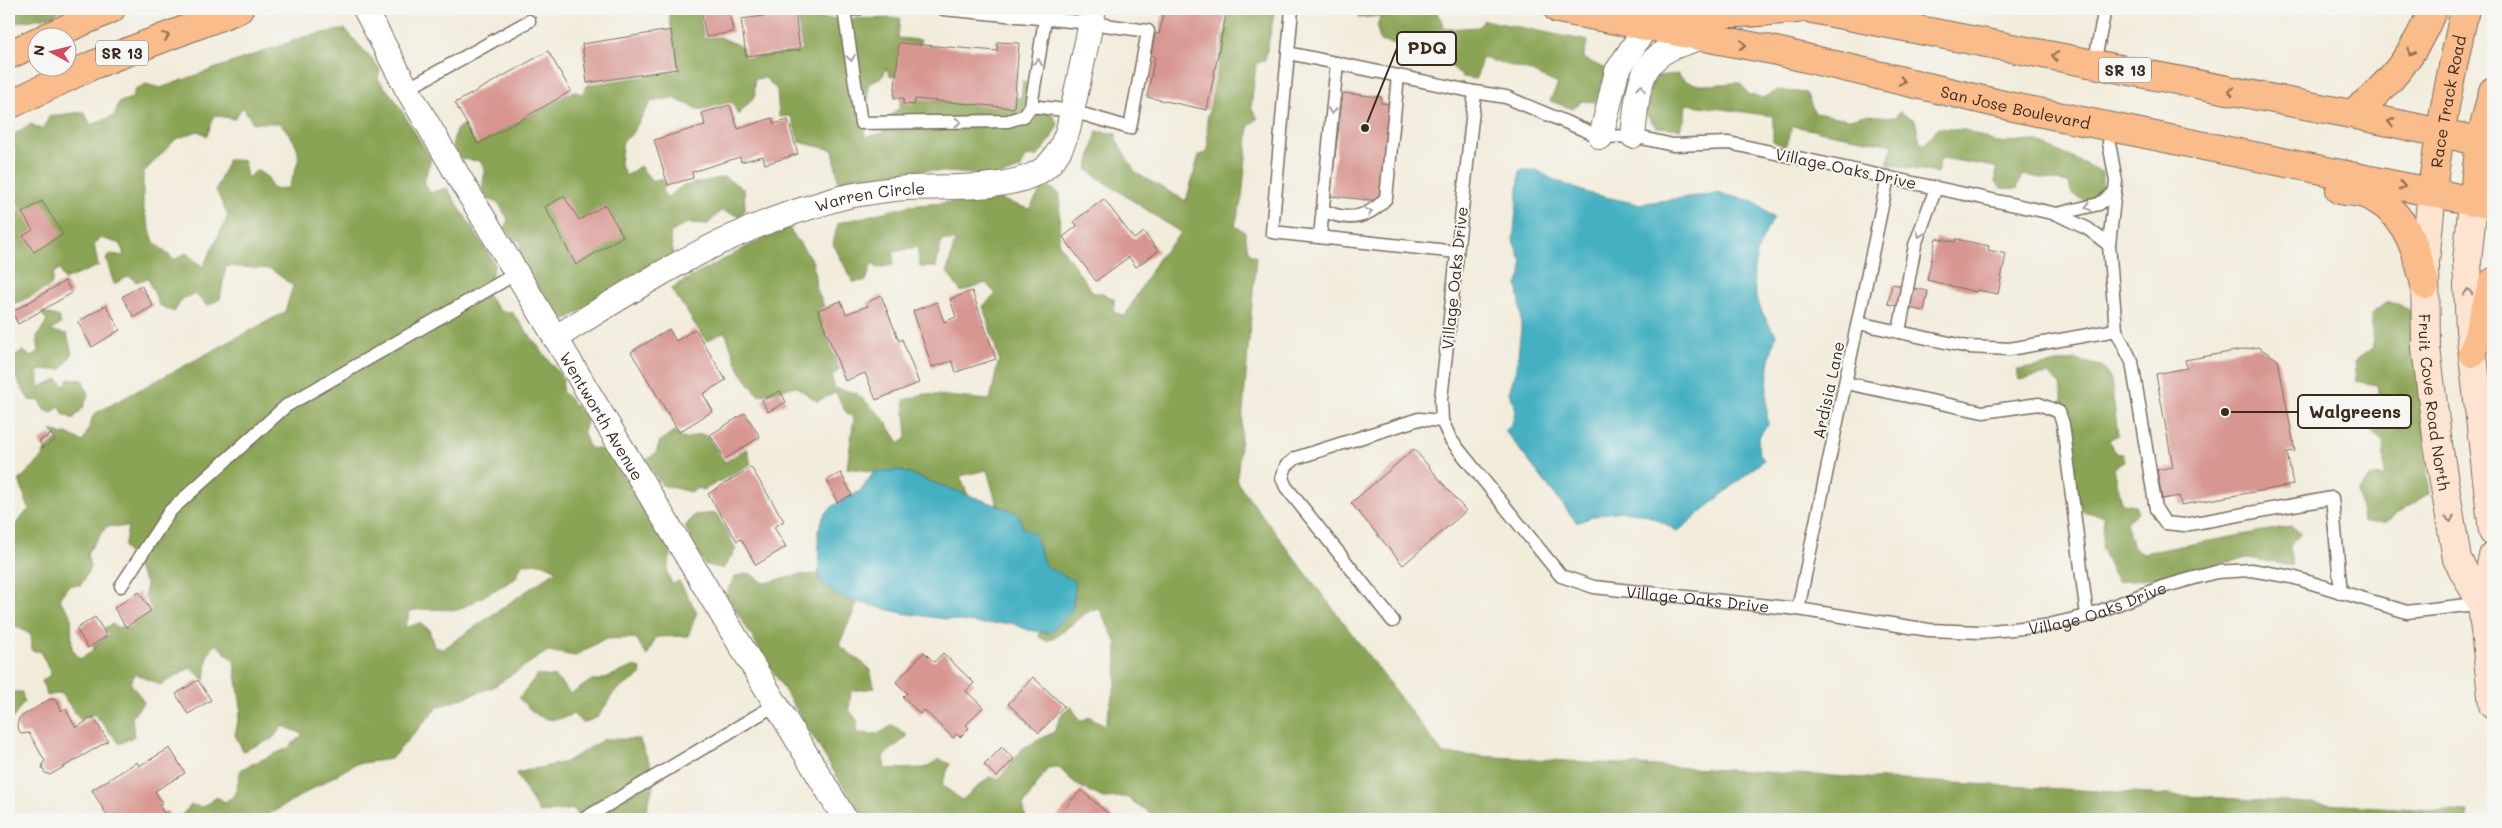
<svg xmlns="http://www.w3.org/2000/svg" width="2502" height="828" font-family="Mali,sans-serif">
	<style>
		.forest { fill: #8aa455; stroke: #62673a; fill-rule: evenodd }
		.water { fill: #44b0c2; stroke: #406d70 }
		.building { fill: #d89691 }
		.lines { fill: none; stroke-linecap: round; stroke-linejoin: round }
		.lane-casing { stroke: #7b6e60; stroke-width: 15 }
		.street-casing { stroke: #7b6e60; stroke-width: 26 }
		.secondary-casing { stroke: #7b6e60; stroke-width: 30 }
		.primary-casing { stroke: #7b6e60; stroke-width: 30 }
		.lane { stroke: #fff; stroke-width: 12 }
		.street { stroke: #fff; stroke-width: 24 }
		.secondary { stroke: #fde4d0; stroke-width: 28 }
		.primary { stroke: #f9bc8a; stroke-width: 28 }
		.oneway { stroke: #906c4f }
		.oneway2 { stroke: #a79f9a }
		.oneway3 { stroke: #9c8777 }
		.labels { text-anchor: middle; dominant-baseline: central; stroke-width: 4; stroke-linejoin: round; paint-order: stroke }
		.shield { fill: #f6f6f2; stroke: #73675e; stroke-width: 1 }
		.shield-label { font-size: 15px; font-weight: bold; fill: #3b2a1e }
		.street-label { font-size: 16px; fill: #3b2a1e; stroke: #f6f6f2 }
		.leader { fill: none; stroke: #3b2a1e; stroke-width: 2 }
		.callout-dot { fill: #3b2a1e; stroke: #f6f6f2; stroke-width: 2 }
		.callout { fill: #f6f6f2; stroke: #3b2a1e; stroke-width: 2 }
		.callout-label { font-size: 18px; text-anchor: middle; font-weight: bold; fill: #3b2a1e }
	</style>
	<rect width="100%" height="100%" fill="#f6f6f2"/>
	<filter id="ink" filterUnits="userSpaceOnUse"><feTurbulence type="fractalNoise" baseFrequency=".02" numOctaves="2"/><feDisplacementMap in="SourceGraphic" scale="10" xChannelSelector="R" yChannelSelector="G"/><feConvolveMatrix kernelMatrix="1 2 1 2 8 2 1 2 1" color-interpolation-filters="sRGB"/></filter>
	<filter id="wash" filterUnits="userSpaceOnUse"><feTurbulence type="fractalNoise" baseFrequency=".0096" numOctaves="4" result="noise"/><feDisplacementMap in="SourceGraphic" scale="20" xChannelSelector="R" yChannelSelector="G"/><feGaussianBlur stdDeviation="1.12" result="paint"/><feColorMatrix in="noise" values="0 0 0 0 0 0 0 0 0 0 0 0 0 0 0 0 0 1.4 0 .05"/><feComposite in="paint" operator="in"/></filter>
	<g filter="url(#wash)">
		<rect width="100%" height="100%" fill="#f2ecdb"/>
		<g class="forest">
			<path d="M9,9H64L49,17L9,24Z"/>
			<path d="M668,9H699L704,38L720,37L742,47L745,58L802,51L797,11L799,9H809L810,19L900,18L898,38L921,40L916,73L891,77L886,68L883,76L868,84C870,104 864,116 865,137L883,133L887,119L900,107L901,91L918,92L919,100L949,102L960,94L1021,98L1023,80L1029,87L1027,101L1049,110L1058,124L1049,142L1037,157L1027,156L1020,169L998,176L922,170L839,185L833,150L799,142L791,116L779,117L777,90L765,78L754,79L755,96L738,115L732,102L700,110L673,98L651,102L631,135L623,141L620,163L626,176L640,166L652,181L662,178L666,185L662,192L668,197L682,186L724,177L744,189L745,210L740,216L721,211L708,224L688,223L670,233L673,255L566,320L553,314L519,257L521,240L514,241L505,228L508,219L499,204L486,198L482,190L485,170L480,161L461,159L452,145L456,130L463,124L477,145L574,91L582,94L588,85L679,71Z"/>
			<path d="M1230,9H1275L1265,60L1256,64L1251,108L1258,118L1249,126L1242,198L1235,226L1245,232L1248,251L1256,257L1237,482L1443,754L2468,812L2467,819H1151L1152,814L1126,797L1103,798L1077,785L1058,767L1048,768L1023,806L1026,819H863L726,594L734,577L749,573L765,583L798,575L818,574L819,580L841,598L858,602L839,645L869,668L875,688L851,691L849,710L858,721L856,733L878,734L893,725L908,736L883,756L885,769L925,768L939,759L950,764L942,785L962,800L989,777L999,779L1023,748L1054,732L1062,713L1071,706L1080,721L1090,717L1105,725L1116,682L1117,644L1099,608C1079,612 1068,633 1047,641L1039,637L1040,632L1050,633L1045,566L1034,535L1023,528L1018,513L997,505L987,470L960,476L968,495L899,470L874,472L847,468L854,418L845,411L836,393L817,401L795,386L765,395L757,394L740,371L725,332L706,341L671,288L787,225L813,262L816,287L824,306L817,310L839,370L832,376L834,388L857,393L884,419L900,444L907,436L904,400L925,394L990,400L999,359L983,306L996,294L986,283L961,292L947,272L955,241L942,240L936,267H920L917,247L894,252L893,265L878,268L872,263L866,281L853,282L833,244L838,223L909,206L996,198L1029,209L1045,184L1060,194L1059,244L1093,293H1102L1114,299V312L1125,316L1157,260L1181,233L1087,170L1097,131L1116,134V140L1136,173L1186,201L1199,155L1208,152L1207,120Z"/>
			<path d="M1359,9H1427L1436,11L1446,29L1479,27L1484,20L1588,41L1583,58L1607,70L1595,102L1582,101L1573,109L1550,101L1558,84L1527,70L1482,58L1476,79L1463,77L1449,64L1416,66L1420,50L1380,41L1377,28L1380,16L1358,18Z"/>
			<path d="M345,29L380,69L378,79L394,98L431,159L424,181L430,193L447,188L495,264L486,294L500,311L512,312L563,379L562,391L588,419L583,430L589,448L609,450L646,512L651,527L655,525L672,549L667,572L672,584L679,581L697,612L688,636L656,637L647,656L636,638L604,639L575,656L548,651L493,687L438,707L391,759L355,764L261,819H178L191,805L202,807L217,797L225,802L235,795L241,769L288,748L303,734L283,726L272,739L243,751L235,735L241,707L234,661L216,644L208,654L205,680L190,668L160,685L136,674L130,682L144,702L132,717L134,736L120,744L94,714L80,720L61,693L47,696L42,681L51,674L40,651H32L31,635L9,622V531L29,509L19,480L43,457L44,451L58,439L51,430L63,435L67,433L83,442L94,414L285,312L293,286L271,269L226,266L220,299L207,306L195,294L183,298L174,312L159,305L148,278L136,282L129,276L114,284L106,259L111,254L124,256L121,244L101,238L94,243L98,266L64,280L60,269L54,272L51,286L16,304L9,299V218L20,210L9,181V163L16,158V148L9,150V137L31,124L43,130L49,116L84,112L91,125L114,116L119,102L132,98L135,89L146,84L160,88L304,37ZM243,107L253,123H280C304,151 302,155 288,188L272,189L268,178L257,170L247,178L244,160H228L216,190L228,216L203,267L186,253L174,260L154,242L143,207V173L176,139L198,131L207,136L214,115L234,119ZM107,526L128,527L124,547L146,583L145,597L153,611L126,629L123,626L117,628L112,624L104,628L109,636L94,645L93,651L80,659L72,649L71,615L59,599L69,585H81L90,568L87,553ZM542,563L557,570L443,649L434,647L429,629L419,623L405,628L410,611L422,609L458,610L515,579L522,564Z"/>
			<path d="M1678,74C1693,92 1719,82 1740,83L1749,95L1764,98L1777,90L1806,93L1815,113L1849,119L1866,115L1895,117L1899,112L1915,120L1920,142L1924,145L1938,128L1966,130L1997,143L2036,141L2102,172V192L2085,201L2071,193L2069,183L2022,175L2017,189L2001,188L1996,181V167L1941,158L1937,173L1887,164L1893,145L1792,126L1789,139L1784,147L1773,141V116L1686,104L1685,118L1680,129L1656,127L1645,113L1654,76Z"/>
			<path d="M2388,301L2414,312L2429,493L2385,522H2363L2358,491L2371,476L2385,477L2383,442L2366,426L2364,415L2379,407L2377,385L2356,381L2354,362L2373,347L2371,314Z"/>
			<path d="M43,312L59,317L61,324L50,331L67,334L72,354L62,369L37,371L40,387L58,379L65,386L69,379L83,380L88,395L83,408L73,419L63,414L60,406L52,413L44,410L41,401L29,400L11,370V357L23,351L31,357L39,350L37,337L47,320L42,315Z"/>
			<path d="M2075,360L2102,366L2111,380L2118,435L2109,440L2114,452L2123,453L2125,461L2114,468L2122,503L2135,505L2138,513L2126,522L2133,548L2143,553L2291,526L2301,533L2290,546L2292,566L2248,558L2151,578L2117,582L2102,549L2104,516L2081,511L2060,384L2048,374L2019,380L2017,370Z"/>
			<path d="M674,431L685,439L700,434L707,436L725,462L747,448L751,464L704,490L698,488L691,492L662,485L645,461L656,453L660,441Z"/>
			<path d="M716,513L736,549L723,569L704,564L685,527L694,515Z"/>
			<path d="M635,666L641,669L640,676L615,691L598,717L583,723L573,714C548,726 536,717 519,698L537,675L555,677L571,694L592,680H600Z"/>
			<path d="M9,692H22L24,702L13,718L9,720Z"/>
			<path d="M604,739H639L656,777L646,811L661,816L663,819H577L575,809L539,813L516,773L566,762Z"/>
		</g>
		<g class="water">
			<path d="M1520,170H1537L1550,178L1588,193L1638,204L1717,193L1753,201L1774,218C1748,259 1745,294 1776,334C1767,365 1765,393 1768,425C1756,436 1755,448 1764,460L1677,532C1644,507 1615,506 1577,523L1505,431C1518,420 1516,407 1509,393L1517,365L1521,329L1520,303L1517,285L1521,275L1522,262L1513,241Z"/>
			<path d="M899,470L1018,513L1023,528L1034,534L1045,566L1076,582L1072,610L1050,633L1028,630L1011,623L982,624L902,613L841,598L819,580L818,531L824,515L833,506L860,491L874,472Z"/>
		</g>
		<g id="blocks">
			<g class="building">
				<path d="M701,9H729L733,32L706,37Z"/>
				<path d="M1164,9H1227L1207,110L1147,97L1155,56L1151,55L1155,33L1159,34Z"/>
				<path d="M795,12L800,50L746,56L741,19Z"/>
				<path d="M671,30L677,69L587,83L582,44Z"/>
				<path d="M997,42L1019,43L1014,108L915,99L914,105L903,104L904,98H894L899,43L997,51Z"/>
				<path d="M548,51L571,91L478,144L455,103Z"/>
				<path d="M1343,93L1381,97V103L1392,104L1386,179H1381L1379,201L1330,196Z"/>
				<path d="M730,105L738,129L772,118L774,124L788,120L798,154L765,164L763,156L741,162L740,157L692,172L693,178L668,185L654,140L705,125L702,113Z"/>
				<path d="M564,196L579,220L605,205L623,236L576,265L545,207Z"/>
				<path d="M1104,199L1134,239L1144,232L1158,251L1136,267L1129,257L1096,281L1063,237L1077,226L1074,221Z"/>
				<path d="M42,201L63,234L34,252L23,236L33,230L22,213Z"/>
				<path d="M1936,238L1955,242L1956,239L1989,246L1988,250L2006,254L1998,294L1977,290L1976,292L1927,280Z"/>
				<path d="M65,281L72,293L18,324L12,312Z"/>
				<path d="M1892,284L1928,291L1924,311L1888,304Z"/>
				<path d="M141,285L153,306L134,317L122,297Z"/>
				<path d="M972,291L996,359L956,372L952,361L932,367L913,311L937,302L944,322L956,317L950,299Z"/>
				<path d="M881,295L899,341L902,339L919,383L876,400L865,373L845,381L818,310L841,301L846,314L868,306L867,303Z"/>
				<path d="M106,305L120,330L92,347L78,322Z"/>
				<path d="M669,329L676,341L695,329L726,380L703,394L713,411L679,432L631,352Z"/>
				<path d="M2258,347L2278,360L2295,451L2287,452L2293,485L2181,505L2179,496L2162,499L2157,470L2173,467L2156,374L2187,368L2185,360Z"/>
				<path d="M780,391L786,402L768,412L762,400Z"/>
				<path d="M745,413L760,437L725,459L710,435Z"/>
				<path d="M51,434L55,440L43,448L39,441Z"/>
				<path d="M1414,449L1466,511L1403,565L1351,503Z"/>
				<path d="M751,467L784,521L774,527L786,547L756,565L741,539L737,541L708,494Z"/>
				<path d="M841,473L852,495L837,502L827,480Z"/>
				<path d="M139,592L151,611L126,627L114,608Z"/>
				<path d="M95,617L107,636L88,648L76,629Z"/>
				<path d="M924,652L934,662L943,653L974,683L966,691L983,707L966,725L969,728L960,737L957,734L953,738L924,710L920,714L903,697L907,693L896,682Z"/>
				<path d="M1033,677L1064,706L1039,733L1008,704Z"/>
				<path d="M198,680L211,700L188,714L176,694Z"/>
				<path d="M50,699L56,700L60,707V711L65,708L76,728L93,717L108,741L50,775L45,773L42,768L43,763L45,761L29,733L21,734L17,726L19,718Z"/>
				<path d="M1002,747L1014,759L997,777L984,765Z"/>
				<path d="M170,748L185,773L155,791L162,803L159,805L164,813L167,811L172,819H109L92,790L137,762L139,766Z"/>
				<path d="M1081,790L1114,819H1055Z"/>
			</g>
		</g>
	</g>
	<g filter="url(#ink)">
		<use href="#blocks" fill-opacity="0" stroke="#7b6e60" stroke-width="1"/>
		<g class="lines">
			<g class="lane-casing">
				<g id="lane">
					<path d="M858,9L844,10L861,123L1008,121L1024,116L1031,106L1045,19"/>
					<path d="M943,9L1091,23L1148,31L1130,128L1072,111L1031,106"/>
					<path d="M1288,53L1292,9"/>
					<path d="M2094,64L2105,9"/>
					<path d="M407,89L529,21"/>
					<path d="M2109,143L2116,181L2109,245L2116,330L2132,362L2156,509L2165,523L2184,525L2332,498L2341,593"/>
					<path d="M1323,210C1347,222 1368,219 1386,198L1398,76"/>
					<path d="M2057,214L2099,204L2115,192"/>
					<path d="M1320,237L1337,63"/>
					<path id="s1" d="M2109,245L2088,229L2057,214L1729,143L1673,145L1633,136L1601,137L1506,97L1475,92L1441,399L1442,421L1451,440L1561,576L1594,587L1798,609L1929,630L1980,632L2044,626L2087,616L2162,587L2216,572L2251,570L2292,577L2407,612L2484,603"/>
					<path d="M1457,252L1272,232L1288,53L1475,92"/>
					<path d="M1858,323L1968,347L2010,349L2116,330"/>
					<path d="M1899,332L1915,245L1936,188"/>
					<path d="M1846,383L1983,412L2039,404L2059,412L2063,424L2087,616"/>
					<path d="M121,586L170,511L286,406L517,273"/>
					<path d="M1798,609L1888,177"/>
					<path d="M1393,621L1286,487L1282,478L1286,466L1296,458L1419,419L1442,421"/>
					<path d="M584,819L775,705"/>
				</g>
			</g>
			<g class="street-casing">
				<g id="street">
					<path id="s2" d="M365,9L407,89L457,174L845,819"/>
					<path d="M1633,136C1636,113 1636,75 1655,59C1667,47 1685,43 1700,38"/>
					<path d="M1601,137L1617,71L1646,27"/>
					<path id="s3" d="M555,338C638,286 720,233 814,206C827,202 841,197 854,195C871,192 890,189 907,188C943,186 1019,192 1047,166C1058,156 1063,144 1068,130L1094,9"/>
				</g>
			</g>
			<g class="secondary-casing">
				<g id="secondary">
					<path id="s4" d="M2432,192L2425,262L2426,348L2438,445L2457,559L2482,604"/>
					<path d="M2473,202L2467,261L2470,330L2493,532"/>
					<path d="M2493,556L2482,604L2493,705"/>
				</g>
			</g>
			<g class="primary-casing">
				<g id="primary">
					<path id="s5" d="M1558,9L1772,50L2013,107L2493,205"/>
					<path d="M1812,9L2351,114L2493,144"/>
					<path d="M1646,27C1687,4 1696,14 1739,13C1758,13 1777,10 1797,9"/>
					<path d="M45,38L111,9"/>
					<path d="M9,55L38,41"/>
					<path d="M9,105L93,65L239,9"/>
					<path d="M2351,114C2390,86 2415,53 2433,9"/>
					<path d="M2340,190C2350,192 2362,192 2371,197C2406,213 2417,251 2425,285"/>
					<path id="s6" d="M2432,192C2439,130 2452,70 2465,9"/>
					<path d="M2473,202L2480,141L2493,91"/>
					<path d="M2473,353L2493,282"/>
				</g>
			</g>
			<use href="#lane" class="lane"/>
			<use href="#street" class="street"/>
			<use href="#secondary" class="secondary"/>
			<use href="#primary" class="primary"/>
		</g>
		<defs><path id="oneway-chevron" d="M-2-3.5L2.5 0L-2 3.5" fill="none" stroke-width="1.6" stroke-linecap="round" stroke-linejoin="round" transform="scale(1.25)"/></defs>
		<g class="oneway">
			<use href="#oneway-chevron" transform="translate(166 36) rotate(-21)"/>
			<use href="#oneway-chevron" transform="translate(1743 45) rotate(10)"/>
			<use href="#oneway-chevron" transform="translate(2411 52) rotate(123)"/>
			<use href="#oneway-chevron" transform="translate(2055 56) rotate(-169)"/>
			<use href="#oneway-chevron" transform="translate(1902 81) rotate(13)"/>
			<use href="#oneway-chevron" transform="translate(2231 91) rotate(-169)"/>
			<use href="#oneway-chevron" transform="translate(2391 122) rotate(-168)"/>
			<use href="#oneway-chevron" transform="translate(2402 186) rotate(11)"/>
		</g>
		<g class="oneway2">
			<use href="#oneway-chevron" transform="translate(851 58) rotate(81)"/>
			<use href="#oneway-chevron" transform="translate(1038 62) rotate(-81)"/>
			<use href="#oneway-chevron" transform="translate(1641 88) rotate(-78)"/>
			<use href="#oneway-chevron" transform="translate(1332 111) rotate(95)"/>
			<use href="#oneway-chevron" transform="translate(958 122)"/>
			<use href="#oneway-chevron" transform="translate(2088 207) rotate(167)"/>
			<use href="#oneway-chevron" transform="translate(1369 212) rotate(-21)"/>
			<use href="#oneway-chevron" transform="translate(1920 234) rotate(110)"/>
		</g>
		<g class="oneway3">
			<use href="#oneway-chevron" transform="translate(2468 292) rotate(-93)"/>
			<use href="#oneway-chevron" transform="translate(2450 519) rotate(80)"/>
		</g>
	</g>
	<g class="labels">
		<g class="shield">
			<rect x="96" y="40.5" width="52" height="25" rx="4"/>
			<rect x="2099" y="57.5" width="52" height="25" rx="4"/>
		</g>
		<g class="shield-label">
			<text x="122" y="53">SR 13</text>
			<text x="2125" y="70">SR 13</text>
		</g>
		<g class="street-label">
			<text stroke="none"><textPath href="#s6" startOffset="92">Race Track Road</textPath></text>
			<text stroke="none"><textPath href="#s5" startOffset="468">San Jose Boulevard</textPath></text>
			<text transform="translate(1846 168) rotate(12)">Village Oaks Drive</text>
			<text stroke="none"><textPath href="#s3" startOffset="349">Warren Circle</textPath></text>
			<text transform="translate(1454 278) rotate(-84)">Village Oaks Drive</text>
			<text transform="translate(1828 390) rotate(-78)">Ardisia Lane</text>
			<text stroke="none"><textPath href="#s4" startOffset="211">Fruit Cove Road North</textPath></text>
			<text stroke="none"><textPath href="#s2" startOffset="471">Wentworth Avenue</textPath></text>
			<text stroke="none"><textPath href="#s1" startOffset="1326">Village Oaks Drive</textPath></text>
			<text stroke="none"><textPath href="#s1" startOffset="1731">Village Oaks Drive</textPath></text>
		</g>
	</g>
	<path class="leader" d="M1365 128L1397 48M2225 412L2298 412"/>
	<g class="callout-dot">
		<circle cx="1365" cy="128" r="5"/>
		<circle cx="2225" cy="412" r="5"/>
	</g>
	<g class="callout">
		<rect x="1397" y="32" width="59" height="33" rx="5"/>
		<rect x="2298" y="395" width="113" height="33" rx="5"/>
	</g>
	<g class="callout-label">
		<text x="1427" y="54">PDQ</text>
		<text x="2355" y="418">Walgreens</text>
	</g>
	<rect width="2502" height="828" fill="none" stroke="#f6f6f2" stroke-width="30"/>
	<g transform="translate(52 52) rotate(277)"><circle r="24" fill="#f6f6f2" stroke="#aba49d"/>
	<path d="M0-4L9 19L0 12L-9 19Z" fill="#d1495b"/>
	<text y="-8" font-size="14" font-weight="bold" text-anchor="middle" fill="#3b2a1e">N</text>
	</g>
</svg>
